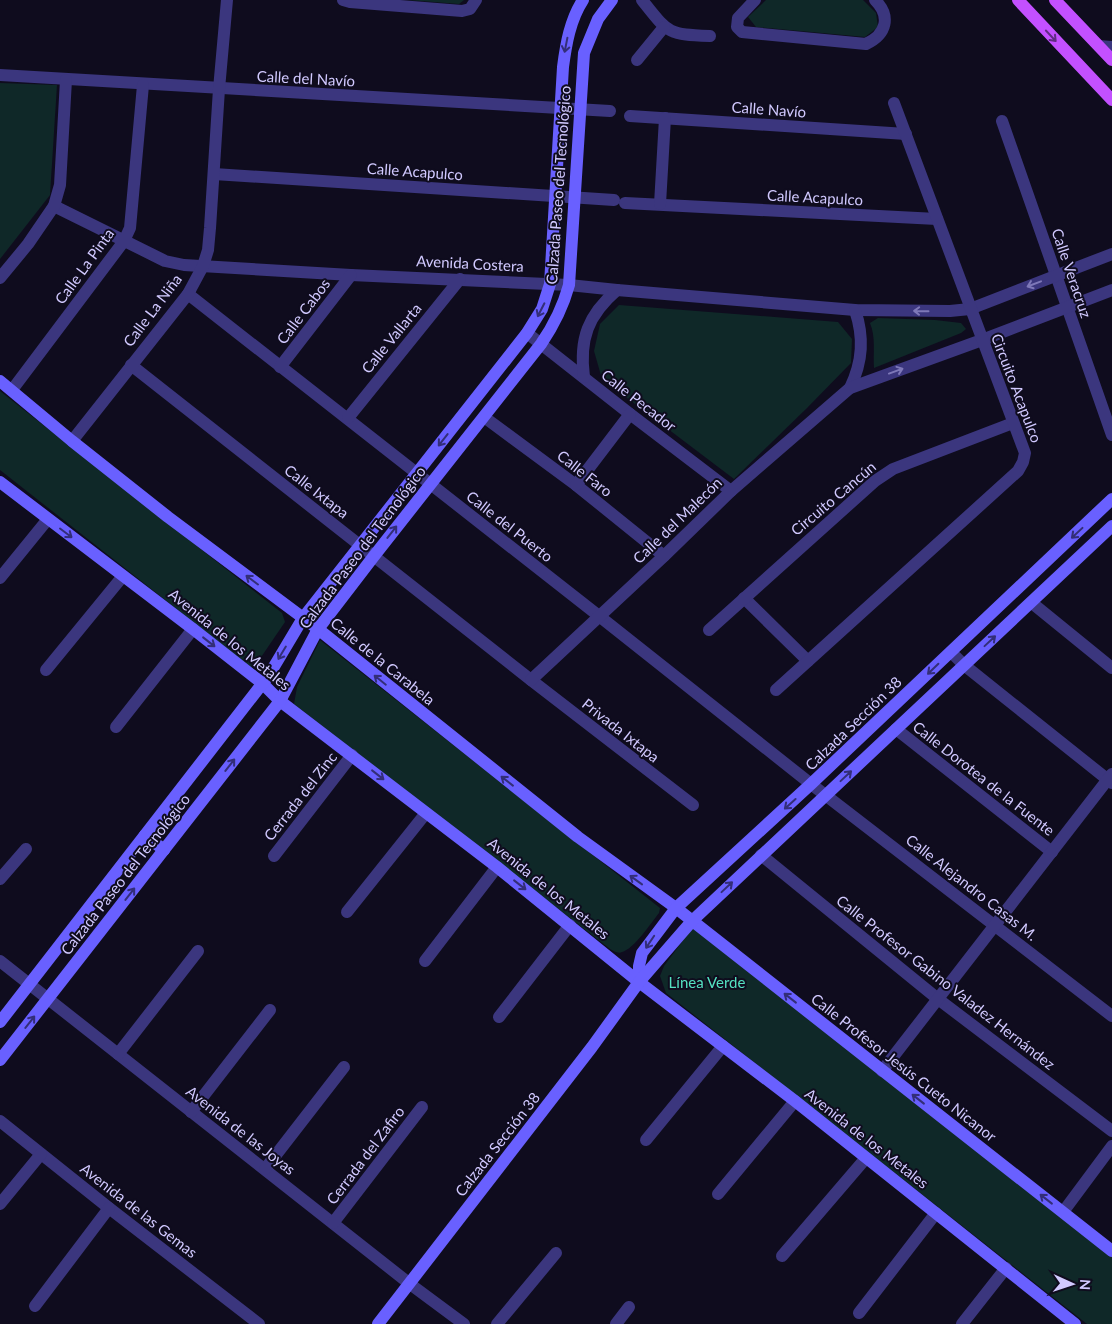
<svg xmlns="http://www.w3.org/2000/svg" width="1112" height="1324" font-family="Lato,sans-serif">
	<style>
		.green { fill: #0f2828 }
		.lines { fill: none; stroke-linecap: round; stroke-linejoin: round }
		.street { stroke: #3b367e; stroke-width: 12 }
		.secondary { stroke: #6960ff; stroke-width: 12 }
		.primary { stroke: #c350ff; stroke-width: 12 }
		.oneway { stroke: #602b83 }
		.oneway2 { stroke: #332e78 }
		.oneway3 { stroke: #7e78b8 }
		.labels { text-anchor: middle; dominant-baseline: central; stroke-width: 4; stroke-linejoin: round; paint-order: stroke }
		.street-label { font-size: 15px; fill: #d1c9ff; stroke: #0f0c1e }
		.park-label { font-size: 15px; fill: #54e0c1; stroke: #0f0c1e }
	</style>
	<rect width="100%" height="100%" fill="#0f0c1e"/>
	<g class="green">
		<path d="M408,0H464L459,4Z"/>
		<path d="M766,0H863L876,13L878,27L865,37L756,27L748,17Z"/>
		<path d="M0,83L57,85L50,195L0,259Z"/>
		<path d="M619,305L838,322L852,339L851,363L807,408L734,479L602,379L594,351L600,324Z"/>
		<path d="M878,318L935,320L961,323L966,329L961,333L874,368C873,352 876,338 870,323Z"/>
		<path d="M0,391L282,613L285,622L253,669L0,470Z"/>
		<path d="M320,640L660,908L659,913C651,923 634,949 622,952C618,954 614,951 610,949L294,704L297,687Z"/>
		<path d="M693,927L1112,1257V1324H1087L666,993L660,976L664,966Z"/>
	</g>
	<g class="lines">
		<g class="street">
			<path d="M343,0L350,2L462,11L470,9L476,0"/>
			<path d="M642,0C669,34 667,34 710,36"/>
			<path d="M755,0L738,18L737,27L742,32L866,44C887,34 891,16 875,0"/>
			<path d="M1099,46L1112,47"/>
			<path d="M637,60L664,27"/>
			<path d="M0,75L610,111"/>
			<path d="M630,116L906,134"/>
			<path d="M1002,121L1112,435"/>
			<path d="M214,174L614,200"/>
			<path d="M625,203L937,219"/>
			<path d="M660,204L665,118"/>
			<path d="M54,206L165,261L184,265L351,275L569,285L617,290L855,310L950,311L970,309L1112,254"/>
			<path d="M0,278L28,244L54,206L60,185L66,80"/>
			<path d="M188,294L599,616L811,784L1112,1016"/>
			<path d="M527,333L630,414L731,491"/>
			<path d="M131,365L531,680L693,805"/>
			<path d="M280,367L351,275"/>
			<path d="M584,377C579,339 588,315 617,290"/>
			<path d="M850,388C863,361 864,337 855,310"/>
			<path d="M12,390L124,241L130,228L143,85"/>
			<path d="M484,417L576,485L664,556"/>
			<path d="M348,418L460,279"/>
			<path d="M72,441L188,294L203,266L208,250L210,228L219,89L227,0"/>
			<path d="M576,485L630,414"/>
			<path d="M0,578L48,519"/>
			<path d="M744,598L808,661"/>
			<path d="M1032,603L1112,668"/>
			<path d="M709,630L875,481L893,469L1013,423"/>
			<path d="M951,652L964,665L1112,783"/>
			<path d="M46,670L123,576"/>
			<path d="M531,680L664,556L731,491L850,388L982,340L1112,290"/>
			<path d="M776,690L1018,471L1023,462L1025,453L894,103"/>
			<path d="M116,727L193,629"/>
			<path d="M896,729L1052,852"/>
			<path d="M761,855L938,999L1112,1131"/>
			<path d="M274,856L352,755"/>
			<path d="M0,879L26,849"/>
			<path d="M347,912L426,813"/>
			<path d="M0,961L410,1284L464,1324"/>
			<path d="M425,961L497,867"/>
			<path d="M499,1017L570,925"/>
			<path d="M118,1054L198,951"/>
			<path d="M882,1071L1112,774"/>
			<path d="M191,1112L270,1010"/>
			<path d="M0,1121L109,1208L259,1324"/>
			<path d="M646,1140L723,1046"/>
			<path d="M265,1169L344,1067"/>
			<path d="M718,1194L795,1101"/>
			<path d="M0,1204L41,1154"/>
			<path d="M1063,1212L1112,1146"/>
			<path d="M333,1223L422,1107"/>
			<path d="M782,1256L866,1158"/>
			<path d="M35,1306L109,1208"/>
			<path d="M859,1313L936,1213"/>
			<path d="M497,1324L556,1253"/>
			<path d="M616,1324L629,1307"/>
			<path d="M962,1324L1006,1268"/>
		</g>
		<g class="secondary">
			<path d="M0,381L72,441L168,517L318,629L578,837L676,908L1112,1251"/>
			<path d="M0,482L193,629L262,683L280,701L497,867L639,982L795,1101L1075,1324"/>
			<path d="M145,835L164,850"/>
			<path d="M639,982V966L642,953L676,908L811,784L1112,499"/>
			<path d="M0,1022L269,675L303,618L527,333L542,309L550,284L563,67C566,44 570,20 583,0"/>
			<path d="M0,1060L280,701L318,629L374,556L541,344C554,325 563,307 569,285L584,53L598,19L612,0"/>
			<path d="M378,1324L592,1047L639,982L692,921L1112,526"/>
		</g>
		<g class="primary">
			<path d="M1018,0L1112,100"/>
			<path d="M1055,0L1112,60"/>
		</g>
	</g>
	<defs><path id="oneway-shaft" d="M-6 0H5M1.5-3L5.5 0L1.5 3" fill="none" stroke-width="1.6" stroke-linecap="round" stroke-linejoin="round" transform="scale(1.25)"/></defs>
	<use class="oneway" href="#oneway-shaft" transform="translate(1051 36) rotate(47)"/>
	<g class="oneway2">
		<use href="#oneway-shaft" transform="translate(566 45) rotate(101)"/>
		<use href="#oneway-shaft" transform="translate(541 310) rotate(117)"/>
		<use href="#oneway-shaft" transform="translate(443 440) rotate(128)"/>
		<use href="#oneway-shaft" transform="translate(392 532) rotate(-52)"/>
		<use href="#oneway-shaft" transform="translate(66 533) rotate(37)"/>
		<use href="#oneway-shaft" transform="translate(1077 533) rotate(137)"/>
		<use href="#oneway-shaft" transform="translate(252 580) rotate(-143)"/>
		<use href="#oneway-shaft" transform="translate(990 641) rotate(-43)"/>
		<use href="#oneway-shaft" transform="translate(209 642) rotate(38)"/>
		<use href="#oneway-shaft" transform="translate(282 653) rotate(121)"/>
		<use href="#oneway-shaft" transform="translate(933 669) rotate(136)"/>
		<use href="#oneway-shaft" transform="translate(380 680) rotate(-141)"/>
		<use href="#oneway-shaft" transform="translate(230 765) rotate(-52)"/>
		<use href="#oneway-shaft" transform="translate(378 775) rotate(38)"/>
		<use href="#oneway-shaft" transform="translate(846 776) rotate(-43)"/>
		<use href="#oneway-shaft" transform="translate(507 781) rotate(-142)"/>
		<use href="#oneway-shaft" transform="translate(790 804) rotate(138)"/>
		<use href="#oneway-shaft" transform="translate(636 880) rotate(-144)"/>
		<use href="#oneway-shaft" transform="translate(520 885) rotate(38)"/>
		<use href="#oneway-shaft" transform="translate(727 887) rotate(-43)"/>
		<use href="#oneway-shaft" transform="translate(130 894) rotate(-52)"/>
		<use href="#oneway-shaft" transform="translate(650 942) rotate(124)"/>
		<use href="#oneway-shaft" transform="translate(790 998) rotate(-142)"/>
		<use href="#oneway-shaft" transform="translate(30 1022) rotate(-52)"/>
		<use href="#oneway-shaft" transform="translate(918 1099) rotate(-142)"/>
		<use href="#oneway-shaft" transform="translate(1046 1199) rotate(-142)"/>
	</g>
	<g class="oneway3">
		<use href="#oneway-shaft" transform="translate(1034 284) rotate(159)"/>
		<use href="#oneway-shaft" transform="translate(921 311) rotate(-179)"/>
		<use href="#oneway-shaft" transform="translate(896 371) rotate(-20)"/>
	</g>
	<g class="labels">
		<g class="street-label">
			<text transform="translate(306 78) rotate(3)">Calle del Navío</text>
			<text transform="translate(769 109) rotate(4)">Calle Navío</text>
			<text transform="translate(415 171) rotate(4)">Calle Acapulco</text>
			<text transform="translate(558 185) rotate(-86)">Calzada Paseo del Tecnológico</text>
			<text transform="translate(815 197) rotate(3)">Calle Acapulco</text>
			<text transform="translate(470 263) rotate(3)">Avenida Costera</text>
			<text transform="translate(84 266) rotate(-54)">Calle La Pinta</text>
			<text transform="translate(1072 273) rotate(71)">Calle Veracruz</text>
			<text transform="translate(152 310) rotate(-53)">Calle La Niña</text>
			<text transform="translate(303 311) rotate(-53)">Calle Cabos</text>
			<text transform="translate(391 338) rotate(-51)">Calle Vallarta</text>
			<text transform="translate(1017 388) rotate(69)">Circuito Acapulco</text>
			<text transform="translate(639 400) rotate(38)">Calle Pecador</text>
			<text transform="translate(585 473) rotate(38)">Calle Faro</text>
			<text transform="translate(317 491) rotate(38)">Calle Ixtapa</text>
			<text transform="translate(833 498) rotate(-40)">Circuito Cancún</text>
			<text transform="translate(677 520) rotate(-44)">Calle del Malecón</text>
			<text transform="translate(510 526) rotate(38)">Calle del Puerto</text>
			<text transform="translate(362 547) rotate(-53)">Calzada Paseo del Tecnológico</text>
			<text transform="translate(230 639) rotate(39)">Avenida de los Metales</text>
			<text transform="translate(383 661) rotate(39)">Calle de la Carabela</text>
			<text transform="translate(853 723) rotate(-44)">Calzada Sección 38</text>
			<text transform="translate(621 730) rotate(38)">Privada Ixtapa</text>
			<text transform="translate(984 778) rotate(38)">Calle Dorotea de la Fuente</text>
			<text transform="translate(300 796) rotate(-52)">Cerrada del Zinc</text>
			<text transform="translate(125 874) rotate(-52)">Calzada Paseo del Tecnológico</text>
			<text transform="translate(972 887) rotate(38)">Calle Alejandro Casas M.</text>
			<text transform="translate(549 888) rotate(39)">Avenida de los Metales</text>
			<text transform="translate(946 982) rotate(38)">Calle Profesor Gabino Valadez Hernández</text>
			<text transform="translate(904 1067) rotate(38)">Calle Profesor Jesús Cueto Nicanor</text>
			<text transform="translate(241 1130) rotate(38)">Avenida de las Joyas</text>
			<text transform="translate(867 1138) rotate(38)">Avenida de los Metales</text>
			<text transform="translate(497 1144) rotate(-52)">Calzada Sección 38</text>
			<text transform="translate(365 1155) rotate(-53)">Cerrada del Zafiro</text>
			<text transform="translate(139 1210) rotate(38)">Avenida de las Gemas</text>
		</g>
		<g class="park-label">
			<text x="707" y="982">Línea Verde</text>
		</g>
	</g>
	<g transform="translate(1072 1284) rotate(93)" stroke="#0f0c1e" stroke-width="4" paint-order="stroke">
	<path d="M0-4L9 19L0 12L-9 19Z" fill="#d1c9ff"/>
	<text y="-8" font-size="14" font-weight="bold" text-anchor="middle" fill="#d1c9ff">N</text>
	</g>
</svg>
